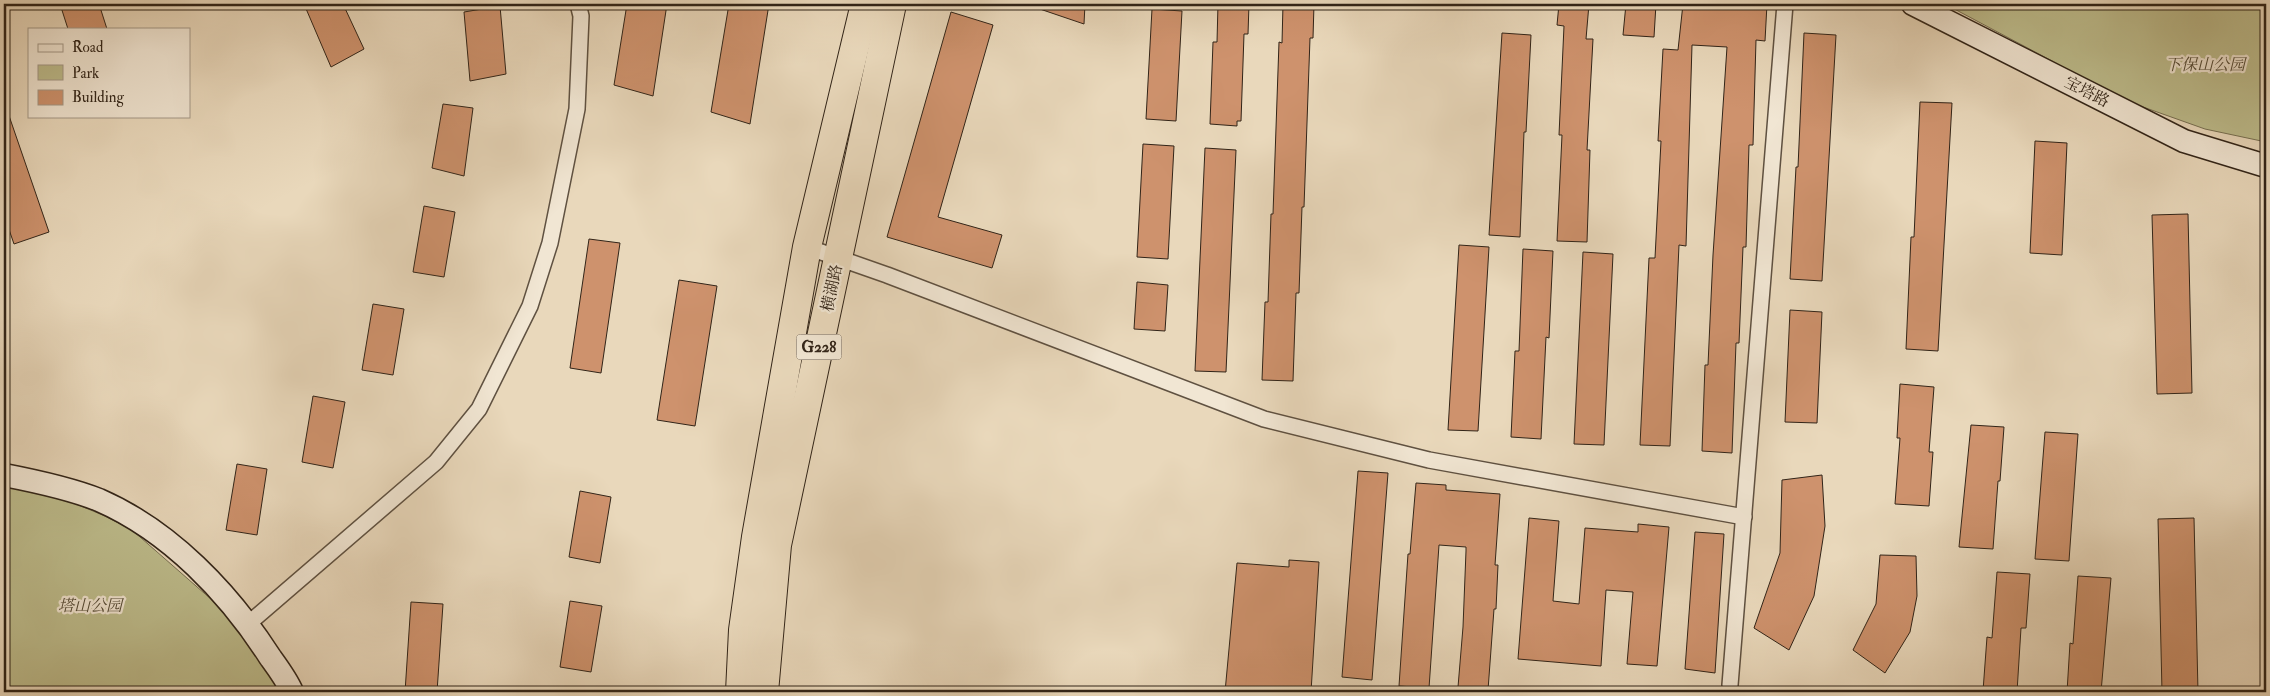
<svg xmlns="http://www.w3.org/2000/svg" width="2270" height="696" font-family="'IM FELL Double Pica','Noto Serif SC',serif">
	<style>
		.green { fill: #bdbc8c; stroke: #777052 }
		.building { fill: #ce926d; stroke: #312418 }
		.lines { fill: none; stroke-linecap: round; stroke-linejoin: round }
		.street-casing { stroke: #5f5141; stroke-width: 18 }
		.secondary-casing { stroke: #312418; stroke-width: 25 }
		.highway-casing { stroke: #312418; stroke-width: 30 }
		.street { stroke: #f1e6d3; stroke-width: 15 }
		.secondary { stroke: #f1e6d3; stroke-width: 22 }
		.highway { stroke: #e9d8bb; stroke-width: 28 }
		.labels { text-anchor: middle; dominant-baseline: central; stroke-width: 4.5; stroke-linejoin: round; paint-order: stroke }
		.shield { fill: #f1e6d3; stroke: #6b5e50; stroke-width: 1 }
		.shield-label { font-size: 15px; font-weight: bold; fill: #312418 }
		.park-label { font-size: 16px; font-style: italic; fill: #544a35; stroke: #f1e6d3 }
		.street-label { font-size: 16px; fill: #312418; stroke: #f1e6d3 }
	</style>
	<rect width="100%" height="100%" fill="#e9d8bb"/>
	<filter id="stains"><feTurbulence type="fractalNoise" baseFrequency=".004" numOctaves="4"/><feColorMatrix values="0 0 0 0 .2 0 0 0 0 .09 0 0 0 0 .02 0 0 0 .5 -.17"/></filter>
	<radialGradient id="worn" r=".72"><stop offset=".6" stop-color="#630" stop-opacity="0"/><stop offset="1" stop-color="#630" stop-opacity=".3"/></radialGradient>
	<g class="green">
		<path d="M1945,4H2266V142L2205,129L2129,102Z"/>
		<path d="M4,483L47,492L105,516L132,530L220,607L276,682L280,692H4Z"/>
	</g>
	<g class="building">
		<path d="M60,4H99L107,29H68Z"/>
		<path d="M304,4H343L364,49L331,67Z"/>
		<path d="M627,4H667L653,96L614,85Z"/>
		<path d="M729,4H769L750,124L711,112Z"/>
		<path d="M1032,4H1085L1084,24L1031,6Z"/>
		<path d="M1218,4H1249L1248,34H1244L1241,121H1237V126L1210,124L1213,42H1217Z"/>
		<path d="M1283,4H1314L1313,38H1310L1304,207H1302L1299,293H1296L1293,381L1262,380L1265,302H1268L1271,214H1273L1279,42L1282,43Z"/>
		<path d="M1559,4H1589L1586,39H1593L1587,150H1590L1587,242L1557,241L1562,135H1559L1564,26L1557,25Z"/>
		<path d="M1626,4H1656L1654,37L1623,35Z"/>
		<path d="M1683,4H1767L1765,41L1756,40L1753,145H1749L1746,247H1743L1739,343H1736L1732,453L1702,451L1705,365H1708L1713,255L1727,47L1692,45L1686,246L1679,245L1670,446L1640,445L1649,258H1655L1661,141H1658L1663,49L1678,50Z"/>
		<path d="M500,6L506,74L470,81L464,12Z"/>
		<path d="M1152,9L1182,11L1176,121L1146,119Z"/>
		<path d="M951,12L993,25L938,217L1002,235L992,268L887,237Z"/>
		<path d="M1502,33L1531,35L1526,132H1524L1520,237L1489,235Z"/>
		<path d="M1804,33L1836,35L1822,281L1790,279L1796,167H1798Z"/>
		<path d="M1920,102L1952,103L1938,351L1906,349L1911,237H1914Z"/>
		<path d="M443,104L473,108L464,176L432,168Z"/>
		<path d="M6,107L49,232L14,244L4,215V108Z"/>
		<path d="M2035,141L2067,143L2062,255L2030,253Z"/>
		<path d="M1143,144L1174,146L1168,259L1137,257Z"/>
		<path d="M1205,148L1236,150L1226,372L1195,371Z"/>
		<path d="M424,206L455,212L444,277L413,272Z"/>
		<path d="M2188,214L2192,393L2157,394L2152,215Z"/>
		<path d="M589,239L620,243L601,373L570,368Z"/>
		<path d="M1459,245L1489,247L1478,431L1448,430Z"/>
		<path d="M1523,249L1553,251L1549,338L1546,337L1541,439L1511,437L1515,351H1519Z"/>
		<path d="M1583,252L1613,254L1604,445L1574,444Z"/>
		<path d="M679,280L717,286L695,426L657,420Z"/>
		<path d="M1137,282L1168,285L1165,331L1134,329Z"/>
		<path d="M373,304L404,309L393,375L362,370Z"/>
		<path d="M1790,310L1822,312L1817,423L1785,422Z"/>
		<path d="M1900,384L1934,387L1929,452H1933L1929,506L1895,504L1900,438H1897Z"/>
		<path d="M313,396L345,402L333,468L302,462Z"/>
		<path d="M1971,425L2004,427L2000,481H1998L1993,549L1959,547Z"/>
		<path d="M2045,432L2078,434L2069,561L2035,559Z"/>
		<path d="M237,464L267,469L257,535L226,530Z"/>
		<path d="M1358,471L1388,473L1372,680L1342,677Z"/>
		<path d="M1822,475L1825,526L1814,596L1789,650L1754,628L1780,553L1782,480Z"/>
		<path d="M1416,483L1446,485V490L1500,494L1495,565H1498L1496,609H1494L1488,690L1458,687L1463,627L1466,551V547L1439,545L1429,688L1399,686L1408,554H1410Z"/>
		<path d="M580,491L611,497L600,563L569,557Z"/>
		<path d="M1529,518L1559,521L1553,601L1579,604L1585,528L1638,532V524L1669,527L1657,666L1627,664L1633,592L1606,590L1601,666L1518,659Z"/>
		<path d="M2194,518L2198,692H2162L2158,519Z"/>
		<path d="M1695,532L1724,534L1715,673L1685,669Z"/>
		<path d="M1880,555L1916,556L1917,596L1910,632L1885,673L1853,650L1876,604Z"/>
		<path d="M1289,560L1319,562L1311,692H1225L1237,563L1289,567Z"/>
		<path d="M1997,572L2030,574L2026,628H2021L2017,692L1983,691L1987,637L1992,638Z"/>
		<path d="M2078,576L2111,578L2101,692H2067L2070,643L2073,644Z"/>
		<path d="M570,601L602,606L591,672L560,667Z"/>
		<path d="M411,602L443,604L437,692H405Z"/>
	</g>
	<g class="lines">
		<g class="street-casing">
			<g id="street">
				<path d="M807,247L887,275L1264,419L1429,460L1744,517"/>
				<path d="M248,624L436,462L479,409L530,306L550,243L577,109L581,16L578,4"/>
				<path d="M1730,685L1785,4"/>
			</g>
		</g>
		<g class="secondary-casing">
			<g id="secondary">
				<path d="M1913,4L2184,141L2266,166"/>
				<path d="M4,475C35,481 69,488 99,500C170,531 229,593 270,657C278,668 287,680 292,692"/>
			</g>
		</g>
		<g class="highway-casing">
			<g id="highway">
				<path d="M740,692L743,630L756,537L807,247L865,4"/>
				<path d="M764,692L777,545L892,4"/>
			</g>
		</g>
		<use href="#street" class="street"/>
		<use href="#secondary" class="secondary"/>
		<use href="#highway" class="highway"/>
	</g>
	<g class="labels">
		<rect class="shield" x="796.5" y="334.5" width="45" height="25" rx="4"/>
		<g class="shield-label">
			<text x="819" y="347">G228</text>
		</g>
		<g class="park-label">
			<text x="2205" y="65">下保山公园</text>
			<text x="90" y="606">塔山公园</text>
		</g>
		<g class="street-label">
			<text transform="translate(2087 92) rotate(27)">宝塔路</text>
			<text transform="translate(832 288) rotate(-78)">横湖路</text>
		</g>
	</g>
	<rect width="2270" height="696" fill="none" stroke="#e9d8bb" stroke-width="20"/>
	<rect x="5" y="5" width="2260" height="686" fill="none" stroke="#312418" stroke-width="2.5"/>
	<rect x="10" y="10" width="2250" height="676" fill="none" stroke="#312418"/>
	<rect x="28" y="28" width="162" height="90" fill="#f1e6d3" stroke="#a49888"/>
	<rect x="38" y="44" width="25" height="8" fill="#f1e6d3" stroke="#a49888"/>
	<text x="72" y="52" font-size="15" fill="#312418">Road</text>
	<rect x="38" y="65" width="25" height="15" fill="#bdbc8c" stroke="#a49888"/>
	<text x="72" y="78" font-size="15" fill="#312418">Park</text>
	<rect x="38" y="90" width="25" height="15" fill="#ce926d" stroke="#a49888"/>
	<text x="72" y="102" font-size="15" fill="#312418">Building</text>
	<rect width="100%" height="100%" filter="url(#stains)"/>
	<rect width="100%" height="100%" fill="url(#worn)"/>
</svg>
